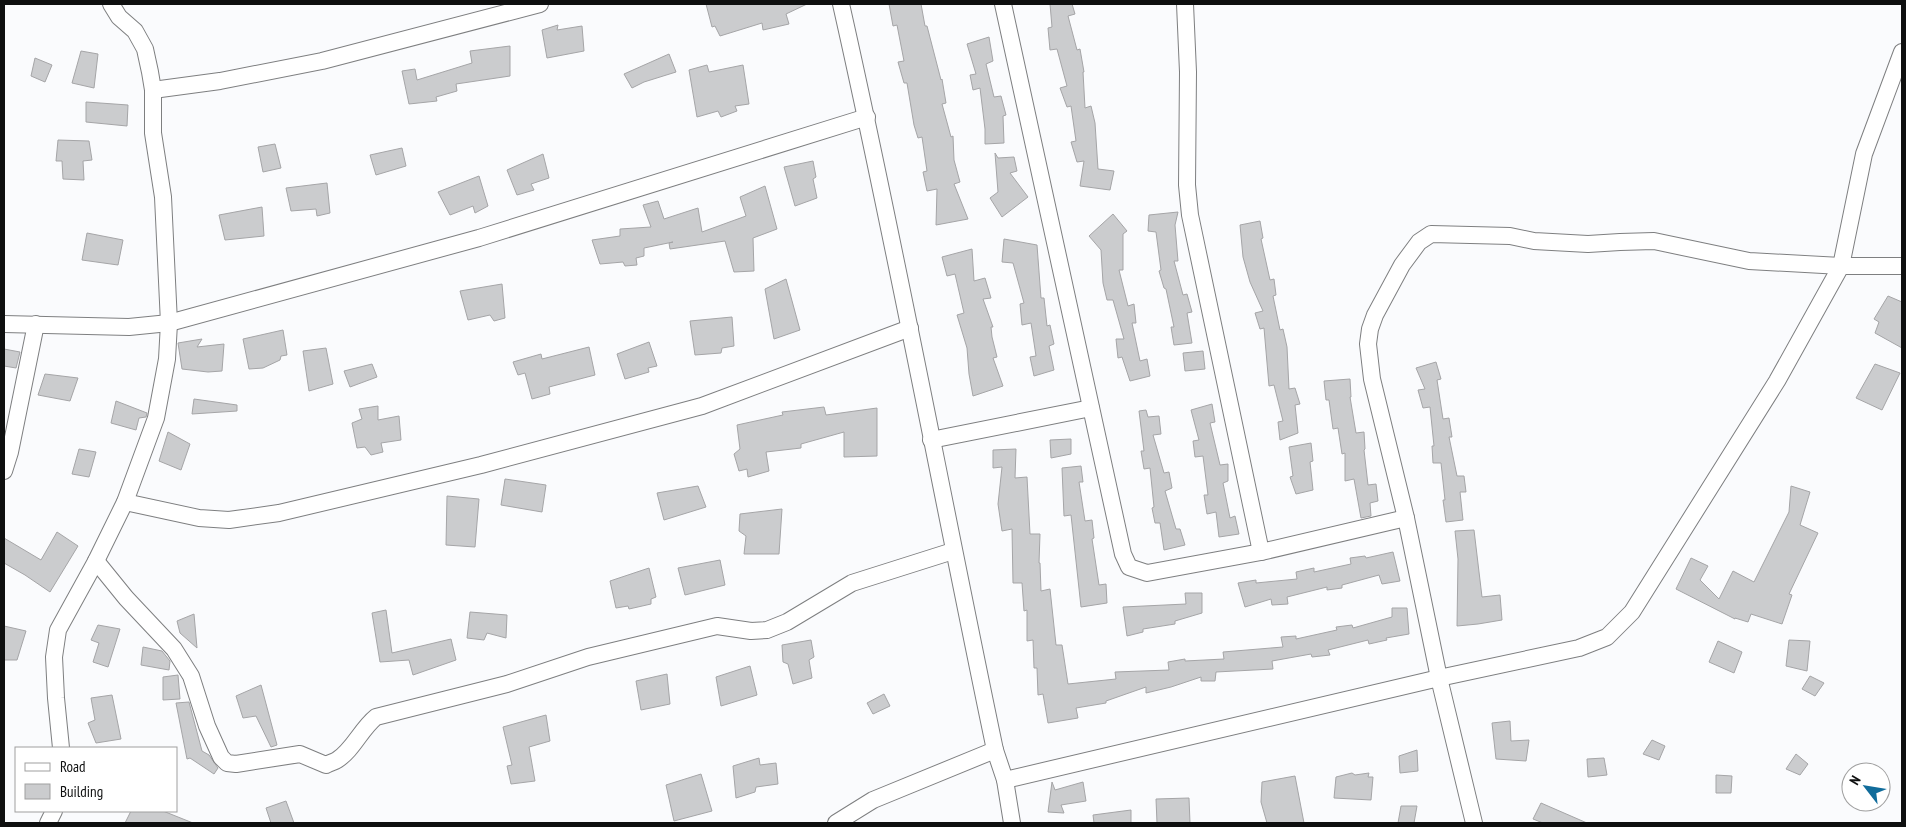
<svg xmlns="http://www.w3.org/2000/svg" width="1906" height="827" font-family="'PT Sans Narrow',sans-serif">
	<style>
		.building { fill: #cbccce; stroke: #a5a5a7 }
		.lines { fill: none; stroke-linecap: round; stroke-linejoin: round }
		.minor-casing { stroke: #7e7f80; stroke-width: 18 }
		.minor { stroke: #fff; stroke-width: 16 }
	</style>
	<rect width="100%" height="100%" fill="#fafbfd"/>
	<g class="building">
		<path d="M706,4H807L786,14L789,24L763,30L762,23L720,36L715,26L712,27Z"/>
		<path d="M889,4H921L925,26H927L941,80L942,79L946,103L942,104L951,137L953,136L954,160L960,182L954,184L968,219L936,225L937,189L927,191L923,172L927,171L922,137L918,138L914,125L907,83H904L898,62L904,61L897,25L893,26Z"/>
		<path d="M1050,4H1072L1075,14L1068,16L1077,50L1080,49L1084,72H1083L1085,108L1091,106L1095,123L1098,169L1114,171L1110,190L1080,186L1084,161L1077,162L1071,142L1076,141L1071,106L1067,107L1060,88L1067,86L1057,49L1050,50L1048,28L1052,27Z"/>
		<path d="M558,25L557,30L582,26L584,51L547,58L542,30Z"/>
		<path d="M989,37L993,61L986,64L994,97L1001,96L1006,115L1003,116L1004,143L985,144V129L980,88L973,90L970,75L976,74L967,44Z"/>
		<path d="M510,46V76L456,84L457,91L436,97L437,101L409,104L402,71L415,69L417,80L472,63L470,51Z"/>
		<path d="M81,51L98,54L94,88L72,83Z"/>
		<path d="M669,54L676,72L644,82L632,88L624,74Z"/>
		<path d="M35,58L52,65L45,82L31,76Z"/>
		<path d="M707,65L709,72L743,65L749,104L735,106L737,111L721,117L718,111L697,117L689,70Z"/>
		<path d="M86,102L128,105L127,126L86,122Z"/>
		<path d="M58,140L89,141L92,160L83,161L84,180L63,179L62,161H56Z"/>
		<path d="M275,144L281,168L263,172L258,147Z"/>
		<path d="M402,148L406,166L376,175L370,155Z"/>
		<path d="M995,153L998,158L1014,157L1017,171L1010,173L1028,197L1002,217L990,198L998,192Z"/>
		<path d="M543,154L549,178L531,184L534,190L517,195L507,170Z"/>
		<path d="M813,161L816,177L813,179L817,198L795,206L784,167Z"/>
		<path d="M479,176L488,206L475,213L473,206L450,215L438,192Z"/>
		<path d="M327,183L330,213L317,216L316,209L291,211L286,188Z"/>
		<path d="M765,186L777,229L753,238L754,271L734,272L725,241L670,249L669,243L673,242L644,248V256L636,258L637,265L625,266L623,262L600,264L592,240L620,236V229L651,227L643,205L658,201L664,219L698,208L702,232L746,216L740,197Z"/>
		<path d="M262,207L264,236L225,240L219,215Z"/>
		<path d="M1178,212L1175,225L1178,261H1174L1183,295L1187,294L1192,312L1187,313L1192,343L1174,345L1171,327H1174L1166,289L1164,288L1159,271L1161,270L1156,232L1148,231L1149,215Z"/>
		<path d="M1113,214L1127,231L1123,234V270H1119L1128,306L1134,304L1136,323H1132L1140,361L1147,359L1150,376L1130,381L1122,357L1118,358L1116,339H1124L1113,300H1107L1103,283L1101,250L1089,236Z"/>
		<path d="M1260,221L1263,238L1261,239L1270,280L1274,279L1276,295L1273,296L1280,330L1283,329L1287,347L1289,389L1295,388L1300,404L1295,405L1298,433L1280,440L1278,422L1283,421L1274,385L1269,386L1264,328L1260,329L1255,313L1263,311L1250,282L1243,257L1240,225Z"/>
		<path d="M87,233L123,240L118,265L82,260Z"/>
		<path d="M1004,239L1037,245L1041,298H1044L1047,326L1050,325L1054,344L1049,346L1054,370L1034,376L1030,357L1036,356L1031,323L1022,325L1020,304L1024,303L1013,263L1002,262Z"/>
		<path d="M972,249L974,281L985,278L991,298L983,299L993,327H991L992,337L997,357L993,358L1003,386L973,396L969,374L967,348L957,315L964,313L955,274L947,276L942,257Z"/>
		<path d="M786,279L800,330L774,339L765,289Z"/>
		<path d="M502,284L505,318L494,321L490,315L468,320L460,291Z"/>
		<path d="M1888,296L1902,302V348L1875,333L1879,322L1874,319Z"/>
		<path d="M732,317L734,346L722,348L721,353L695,355L690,321Z"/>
		<path d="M283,330L287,355L281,356L280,360L263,368L249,369L243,339Z"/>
		<path d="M202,339L197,347L224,344L222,371L208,372L182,369L178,343Z"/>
		<path d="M649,342L657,366L648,368L649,372L625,379L617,354Z"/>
		<path d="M589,347L595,375L549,387L550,394L532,399L525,373L518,375L513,362L541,354L542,359Z"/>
		<path d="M326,348L333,384L309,391L303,351Z"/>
		<path d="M4,349L20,352L16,368L4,366Z"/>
		<path d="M1203,351L1205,369L1185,371L1183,353Z"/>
		<path d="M1436,362L1441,379L1437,380L1443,419L1449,418L1452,437H1449L1457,476H1464L1466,492H1460L1463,520L1446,522L1443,500H1445L1441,463H1433L1432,446H1434L1430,407L1423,408L1418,390L1425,389L1416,368Z"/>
		<path d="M372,364L377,377L350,387L344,371Z"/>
		<path d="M1875,364L1900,373L1882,410L1856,398Z"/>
		<path d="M45,374L78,378L70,401L38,395Z"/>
		<path d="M1350,379L1351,397H1350L1356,433L1364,432L1365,449L1364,450L1368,485L1376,484L1378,501L1370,503L1371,516L1361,518L1354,479L1345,481V453L1342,454L1338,428L1333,429L1329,400H1326L1324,381Z"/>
		<path d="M194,399L237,405V411L192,414Z"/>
		<path d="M116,401L147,413L146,417L139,418L136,430L111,423Z"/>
		<path d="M1212,404L1215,422L1210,423L1220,465L1228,464V481L1223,483L1230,518L1235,516L1239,534L1219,537L1216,512L1207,514L1204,495H1208L1203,456L1195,457L1193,441L1199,440L1191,410Z"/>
		<path d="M378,406V420L399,416L401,440L381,443L383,452L371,455L365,447L357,448L352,423L362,419L359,409Z"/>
		<path d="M824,407L826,415L877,408V456L844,457V432L801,444V448L766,452L769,471L748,477L747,469L739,471L734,454L740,449L737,425L783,415L782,412Z"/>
		<path d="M1146,410L1148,417L1159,416L1161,434L1153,435L1164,473L1169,472L1172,488L1165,491L1176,529H1180L1185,545L1164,550L1160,523H1155L1152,508L1154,507L1150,468L1144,469L1141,451H1144L1139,411Z"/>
		<path d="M168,432L190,444L181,470L159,461Z"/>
		<path d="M1071,439V454L1051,458L1050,440Z"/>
		<path d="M1311,443L1313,461L1310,462L1313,490L1296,494L1290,477L1293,476L1289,447Z"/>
		<path d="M79,449L96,452L89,477L72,474Z"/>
		<path d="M1016,449L1015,478L1027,477L1030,534H1040L1039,563H1040L1041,591L1050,589L1056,645H1062L1068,684L1116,679L1115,672L1169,670L1168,662L1185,659V661L1224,659L1223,652L1283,647L1281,637L1296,636V639L1337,630L1336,627L1352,625L1353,628L1392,617V608H1407L1409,634L1386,638L1387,640L1369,644L1368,640L1328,650L1330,655L1312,657L1311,654L1272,661L1273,669L1216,672L1215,681H1201V677L1171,687L1146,693V687L1106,701V703L1076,708L1078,718L1048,723L1043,694L1038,695L1037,668H1034L1033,640L1027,641V610L1024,611L1022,583H1013L1012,529L1002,531L998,504L1002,467L993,468V450Z"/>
		<path d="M1081,466L1083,482H1079L1085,521L1092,520L1094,538L1092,539L1099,585L1106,584L1107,603L1081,607L1071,515L1064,516L1062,468Z"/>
		<path d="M505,479L546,485L542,512L501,505Z"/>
		<path d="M698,486L706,507L664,520L657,493Z"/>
		<path d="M1791,486L1810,492L1800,525L1818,533L1789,594L1792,595L1782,624L1751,614L1748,622L1735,618V619L1676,589L1691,558L1708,566L1700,580L1719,599L1733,571L1754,582L1789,512Z"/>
		<path d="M447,496L479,499L475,547L446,545Z"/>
		<path d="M782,509L779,554H744L746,536L739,531L740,514Z"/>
		<path d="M1474,530L1482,597L1500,595L1502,620L1478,624L1457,626L1458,559L1455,531Z"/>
		<path d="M57,532L78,546L50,592L25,575L4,563V538L41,560Z"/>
		<path d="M1393,552L1400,581L1382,584L1379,575L1342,585V588L1327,590V587L1287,597L1288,604L1272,605L1271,599L1245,607L1238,583L1256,580V583L1297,579L1296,572L1314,568V572L1351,564L1350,558L1365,556L1366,558Z"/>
		<path d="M720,560L725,585L685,595L678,568Z"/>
		<path d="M649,568L656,597L651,599V604L629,609L628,606L616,608L610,581Z"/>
		<path d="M1185,593H1202V613L1175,621V624L1143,629V632L1127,636L1123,607L1186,604Z"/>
		<path d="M386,610L392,653L451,639L456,660L413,675L409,660L380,662L372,613Z"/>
		<path d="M470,612L507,615L506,638L487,633L484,640L467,638Z"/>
		<path d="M194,614L197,648L180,633L177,621Z"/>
		<path d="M98,625L120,629L108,667L93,662L99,643L91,640Z"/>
		<path d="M4,626L26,631L17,660H4Z"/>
		<path d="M811,640L814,657L809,660L812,678L793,684L788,664L783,662L782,645Z"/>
		<path d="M1789,640L1810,641L1807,671L1786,666Z"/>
		<path d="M1718,641L1742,652L1734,673L1709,662Z"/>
		<path d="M143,647L162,651L170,661L169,670L141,665Z"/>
		<path d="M750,666L757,695L721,706L716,677Z"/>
		<path d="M667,674L670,704L641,710L636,681Z"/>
		<path d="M178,675L180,699L163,700V677Z"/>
		<path d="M1810,676L1824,683L1815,696L1802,689Z"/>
		<path d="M261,685L277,745L271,747L256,716L243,718L236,696Z"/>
		<path d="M884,694L890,706L873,714L867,703Z"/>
		<path d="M112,695L121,739L96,743L88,723L95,720L91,698Z"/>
		<path d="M189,702L202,751L209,755L218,768L214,774L190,758L187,759L176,703Z"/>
		<path d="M546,715L550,741L529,747L535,781L511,784L507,766L512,765L503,727Z"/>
		<path d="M1510,721L1511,741L1529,740L1526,761L1496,759L1492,723Z"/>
		<path d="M1652,740L1665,746L1659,760L1643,754Z"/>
		<path d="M1417,750L1418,771L1400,773L1399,756Z"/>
		<path d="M1796,754L1808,764L1800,775L1786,769Z"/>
		<path d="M759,758L760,765L776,763L778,784L756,787L755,792L736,798L733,766Z"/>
		<path d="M1604,758L1607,775L1588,777L1587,759Z"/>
		<path d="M1352,773L1355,775L1369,773L1368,777H1373L1371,800L1334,798L1336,777Z"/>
		<path d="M701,774L712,811L674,821L666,785Z"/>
		<path d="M1716,775L1732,776L1731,793H1716Z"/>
		<path d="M1295,776L1304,823H1267L1261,802L1262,782Z"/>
		<path d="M1052,782L1055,790L1083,782L1086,801L1061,805L1064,813L1048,812Z"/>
		<path d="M1189,798L1190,823H1157L1156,799Z"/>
		<path d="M286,801L294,823H271L266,808Z"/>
		<path d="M1541,803L1587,823H1543L1533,819Z"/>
		<path d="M1401,806H1417L1414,823H1398Z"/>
		<path d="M1131,810V823H1094L1093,815Z"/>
		<path d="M131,811H163L193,823H125Z"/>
	</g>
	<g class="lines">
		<g class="minor-casing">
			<g id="minor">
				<path d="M841,4C897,252 943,502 995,750L1005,780L1012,823"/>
				<path d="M1003,4L1123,554L1129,567L1147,573L1261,552L1406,518"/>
				<path d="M1185,4L1188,72L1187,185L1190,215L1261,552"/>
				<path d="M153,90L220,81L322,61L540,4"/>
				<path d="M4,324L129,327L169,323L479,238L867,117"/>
				<path d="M931,440L1091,408"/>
				<path d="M4,471L10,452L36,324"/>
				<path d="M125,502L199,518L229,520L279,513L481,465L702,406L910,328"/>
				<path d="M96,561L126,598L174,649L191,676L207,726L221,757L227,763L236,764L300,754L326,765C329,763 334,762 337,760C353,750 361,729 376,717L507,684L588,657L717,626L751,631L767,630L787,622L852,583L953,551"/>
				<path d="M61,748L56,698L54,657L58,630L96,561L125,502L156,418L167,359L169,323L163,197L153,133V90L150,72L145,49L135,31L119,17L111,4"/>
				<path d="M1005,780L1439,678L1579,648L1607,637L1632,612L1777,381L1841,266L1864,154L1902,52"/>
				<path d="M48,823L54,811"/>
				<path d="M836,823L873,800L995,750"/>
				<path d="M1474,823L1439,678L1406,518L1372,379L1368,344L1370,329L1375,315L1402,265L1419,242L1431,234L1510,236L1534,241L1588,244L1620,242L1654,241L1749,261L1841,266H1902"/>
			</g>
		</g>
		<use href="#minor" class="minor"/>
	</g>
	<rect width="1906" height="827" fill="none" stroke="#0e0f0f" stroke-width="10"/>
	<rect x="15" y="747" width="162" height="65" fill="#ffffff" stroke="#9f9f9f"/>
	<rect x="25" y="763" width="25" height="8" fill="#ffffff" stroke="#9f9f9f"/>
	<text x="60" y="772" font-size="15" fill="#0e0f0f">Road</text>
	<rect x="25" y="784" width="25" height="15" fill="#cbccce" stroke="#9f9f9f"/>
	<text x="60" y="797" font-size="15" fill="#0e0f0f">Building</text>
	<g transform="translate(1866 787) rotate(301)"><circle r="24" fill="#ffffff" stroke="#9f9f9f"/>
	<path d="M0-4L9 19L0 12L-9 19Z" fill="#116c9b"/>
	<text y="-8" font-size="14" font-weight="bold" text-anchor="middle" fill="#0e0f0f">N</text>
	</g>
</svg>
